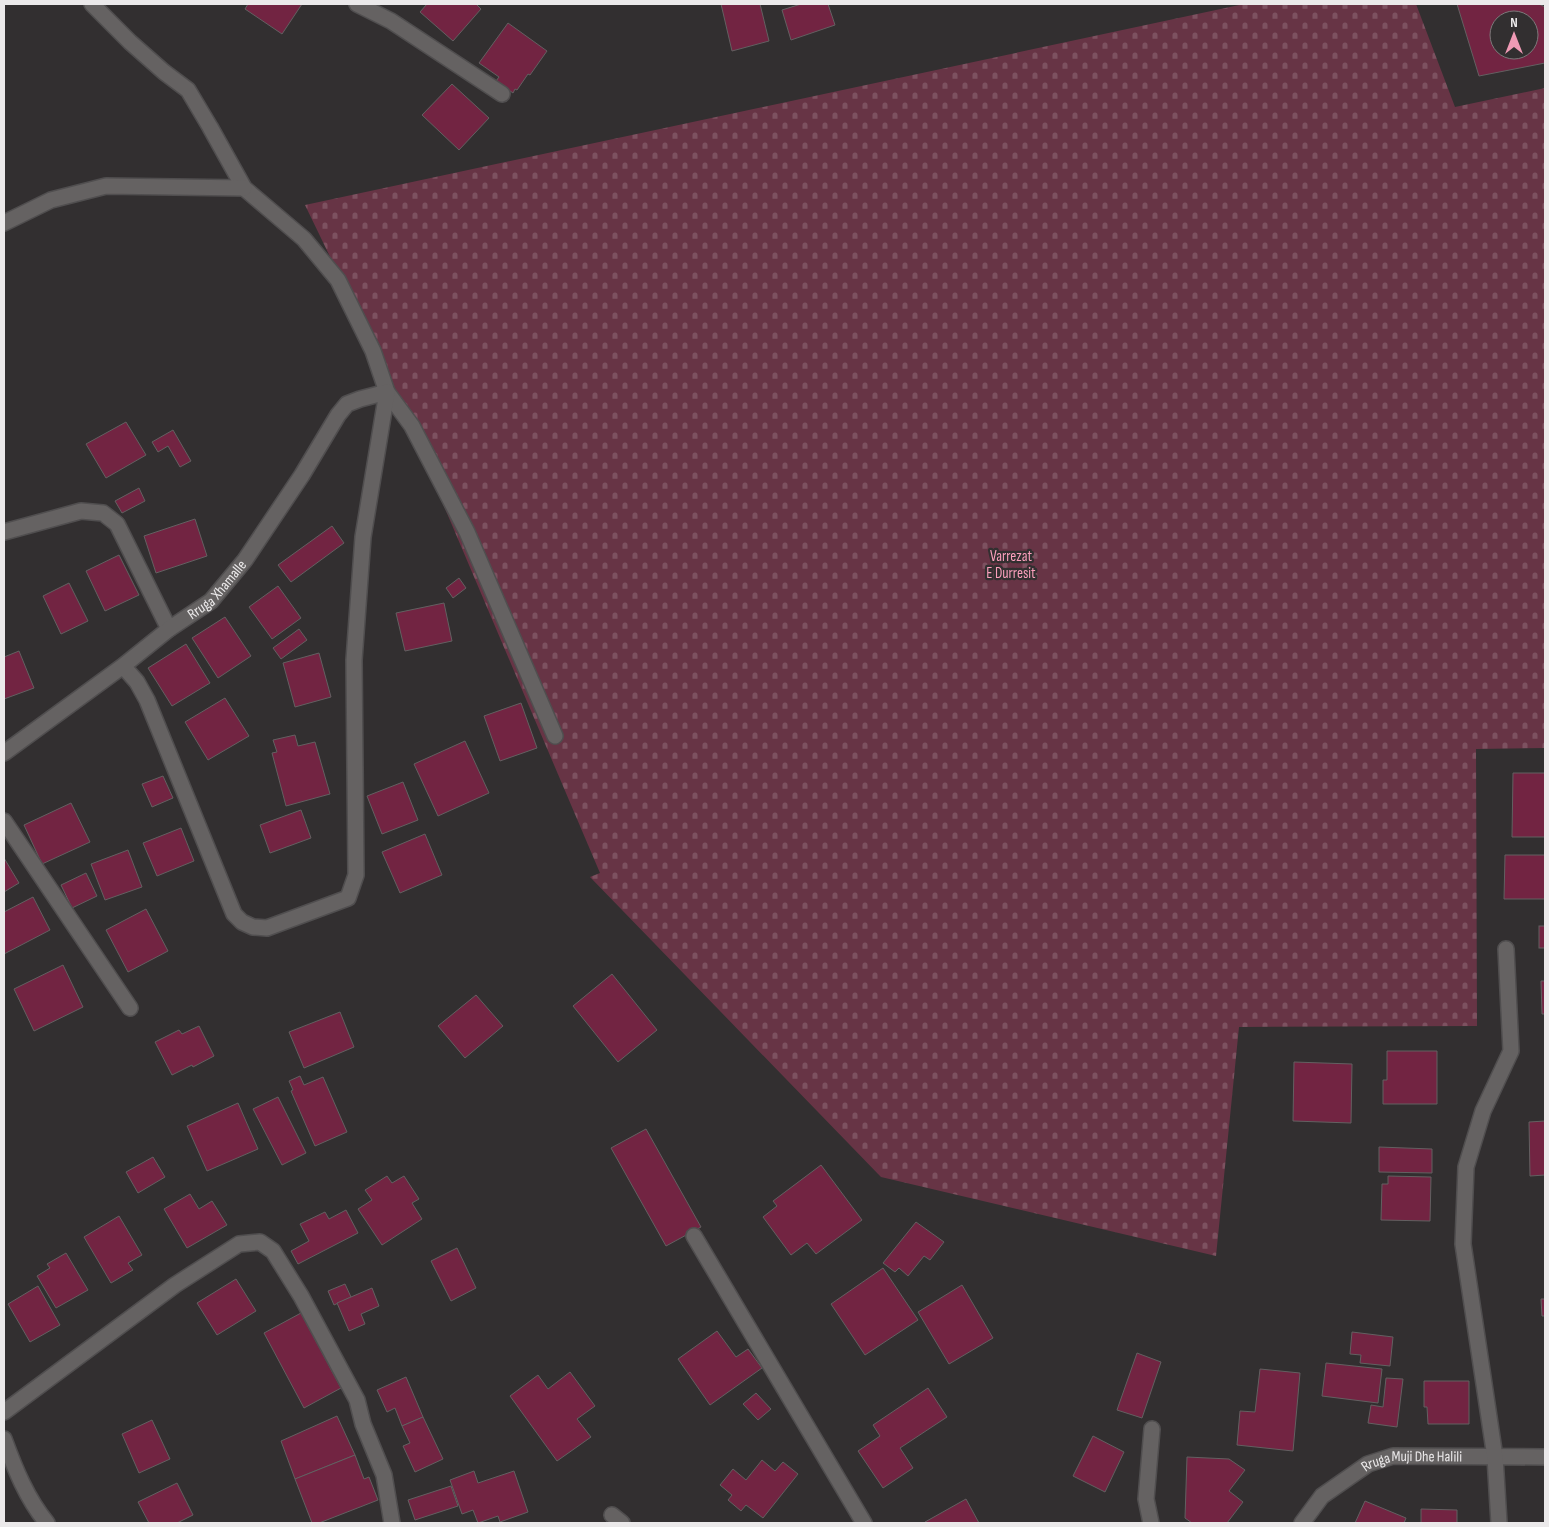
<svg xmlns="http://www.w3.org/2000/svg" width="1549" height="1527" font-family="'Sofia Sans Condensed',sans-serif">
	<style>
		.cemetery { fill: url(#cemetery-stones) }
		.building { fill: #722442; stroke: #636061; fill-rule: evenodd }
		.lines { fill: none; stroke-linecap: round; stroke-linejoin: round }
		.minor-casing { stroke: #504e4f; stroke-width: 18 }
		.minor { stroke: #656262; stroke-width: 15 }
		.labels { text-anchor: middle; dominant-baseline: central; stroke-width: 4.5; stroke-linejoin: round; paint-order: stroke }
		.park-label { font-size: 15px; fill: #fb9fbc; stroke: #322f30 }
		.street-label { font-size: 15px; fill: #ebe9ea; stroke: #322f30 }
	</style>
	<defs>
		<pattern id="cemetery-stones" width="16" height="16" patternUnits="userSpaceOnUse" patternTransform="scale(1.25)"><rect width="16" height="16" fill="#673445"/><path d="M2 7V4a2 2 0 0 1 4 0v3zM10 15v-3a2 2 0 0 1 4 0v3z" fill="#7d5160"/></pattern>
	</defs>
	<rect width="100%" height="100%" fill="#322f30"/>
	<path class="cemetery" d="M1244,4H1416L1455,107L1545,88V748L1476,749L1477,1026L1239,1027L1216,1256L881,1177L590,877L600,873L395,391L305,205Z"/>
	<g class="building">
		<path d="M248,4H302L282,34L245,9Z"/>
		<path d="M427,4H476L481,9L453,41L420,12Z"/>
		<path d="M721,4H760L769,41L732,51Z"/>
		<path d="M801,4H828L835,25L791,40L782,10Z"/>
		<path d="M1457,4H1539L1545,7V63L1479,76ZM1499,20H1529V50H1499Z"/>
		<path d="M508,23L547,51L530,75L528,74L517,90L515,89L513,93L496,81L499,77L479,63Z"/>
		<path d="M452,84L489,118L459,150L422,115Z"/>
		<path d="M126,422L146,455L106,478L86,444Z"/>
		<path d="M173,430L191,461L180,467L168,446L158,452L152,442Z"/>
		<path d="M139,488L145,501L122,513L115,501Z"/>
		<path d="M195,519L207,556L156,573L144,536Z"/>
		<path d="M332,526L344,543L291,582L278,565Z"/>
		<path d="M119,555L139,595L105,611L86,571Z"/>
		<path d="M459,578L466,588L453,598L446,588Z"/>
		<path d="M69,583L88,621L61,634L43,596Z"/>
		<path d="M278,586L301,618L272,639L249,607Z"/>
		<path d="M444,603L452,641L405,651L396,613Z"/>
		<path d="M225,617L251,656L218,678L192,638Z"/>
		<path d="M299,629L307,640L281,659L273,648Z"/>
		<path d="M186,644L210,683L172,706L148,668Z"/>
		<path d="M19,651L34,688L4,699V657Z"/>
		<path d="M319,653L331,697L295,707L283,663Z"/>
		<path d="M225,698L249,736L208,760L185,722Z"/>
		<path d="M521,703L537,748L500,761L484,716Z"/>
		<path d="M295,735L298,746L315,742L330,794L286,806L272,753L277,752L273,740Z"/>
		<path d="M465,741L489,793L438,816L414,764Z"/>
		<path d="M1513,773H1545V837H1512Z"/>
		<path d="M163,776L173,798L152,807L142,784Z"/>
		<path d="M403,782L418,820L382,834L367,796Z"/>
		<path d="M71,803L90,842L42,864L24,825Z"/>
		<path d="M301,810L311,838L270,853L260,825Z"/>
		<path d="M181,828L194,861L157,876L143,843Z"/>
		<path d="M425,834L442,875L400,893L382,852Z"/>
		<path d="M128,850L142,887L105,900L91,864Z"/>
		<path d="M1505,855H1545V899H1504Z"/>
		<path d="M4,858L19,883L4,892Z"/>
		<path d="M86,873L97,896L72,908L61,885Z"/>
		<path d="M33,897L50,930L4,954V912Z"/>
		<path d="M146,909L168,951L128,972L106,930Z"/>
		<rect x="1539" y="926" width="6" height="22"/>
		<path d="M63,965L83,1007L34,1031L14,989Z"/>
		<path d="M612,974L657,1030L618,1062L573,1006Z"/>
		<path d="M1541,981H1545V1014H1542Z"/>
		<path d="M476,995L503,1026L465,1058L438,1026Z"/>
		<path d="M340,1012L354,1047L304,1068L289,1032Z"/>
		<path d="M199,1026L214,1056L193,1067L192,1065L172,1075L155,1042L179,1030L182,1034Z"/>
		<path d="M1387,1051H1437V1104H1383V1080H1387Z"/>
		<path d="M1294,1062L1352,1064L1351,1123L1293,1121Z"/>
		<path d="M300,1076L304,1085L323,1077L347,1132L315,1146L291,1091L293,1090L289,1081Z"/>
		<path d="M278,1097L306,1153L282,1165L253,1109Z"/>
		<path d="M238,1103L258,1149L207,1171L187,1126Z"/>
		<path d="M1545,1121V1175L1530,1176L1529,1122Z"/>
		<path d="M646,1129L701,1227L666,1246L611,1148Z"/>
		<path d="M1379,1147L1432,1149V1173L1379,1172Z"/>
		<path d="M153,1157L165,1177L138,1193L126,1172Z"/>
		<path d="M821,1165L862,1220L816,1254L807,1243L791,1255L763,1217L777,1206L773,1201Z"/>
		<path d="M387,1176L392,1183L404,1176L419,1199L412,1203L422,1219L382,1245L358,1209L372,1200L365,1190Z"/>
		<path d="M1388,1176L1431,1177L1430,1221L1381,1220L1382,1184H1388Z"/>
		<path d="M190,1194L199,1209L212,1201L227,1225L187,1248L164,1209Z"/>
		<path d="M346,1210L358,1233L298,1264L291,1251L309,1241L300,1224L325,1212L329,1219Z"/>
		<path d="M119,1216L142,1255L128,1263L133,1270L111,1283L84,1237Z"/>
		<path d="M916,1222L944,1242L930,1260L924,1256L908,1276L899,1268L895,1272L883,1263Z"/>
		<path d="M457,1248L476,1288L451,1301L431,1261Z"/>
		<path d="M66,1253L88,1290L56,1308L37,1276L50,1268L47,1264Z"/>
		<path d="M883,1268L918,1320L865,1355L831,1304Z"/>
		<path d="M236,1279L256,1311L217,1335L197,1303Z"/>
		<path d="M345,1284L351,1297L334,1305L328,1291Z"/>
		<path d="M962,1285L993,1338L949,1364L918,1312Z"/>
		<path d="M38,1286L60,1325L30,1342L8,1304Z"/>
		<path d="M372,1288L379,1306L361,1314L365,1324L349,1331L337,1303Z"/>
		<path d="M1541,1299H1545V1316H1542Z"/>
		<path d="M301,1313L341,1388L304,1408L264,1333Z"/>
		<path d="M717,1331L736,1357L748,1349L762,1368L710,1405L678,1359Z"/>
		<path d="M1352,1332L1393,1337L1390,1366L1360,1363L1361,1355L1350,1354Z"/>
		<path d="M1137,1353L1161,1362L1142,1418L1117,1410Z"/>
		<path d="M1326,1363L1382,1369L1378,1403L1322,1396Z"/>
		<path d="M1260,1369L1300,1373L1293,1451L1237,1445L1240,1411L1255,1412Z"/>
		<path d="M570,1372L595,1406L577,1419L591,1437L557,1461L510,1396L538,1375L548,1389Z"/>
		<path d="M406,1377L423,1417L402,1426L395,1408L387,1412L377,1390Z"/>
		<path d="M1386,1378L1403,1379L1397,1427L1368,1423L1371,1405L1383,1407Z"/>
		<path d="M1424,1381H1469V1424H1428L1427,1407H1424Z"/>
		<path d="M928,1388L947,1417L900,1448L913,1468L883,1488L858,1451L880,1436L873,1425Z"/>
		<path d="M756,1393L771,1409L758,1420L743,1404Z"/>
		<path d="M337,1416L355,1455L295,1479L281,1441Z"/>
		<path d="M423,1417L443,1459L415,1472L403,1446L410,1443L402,1426Z"/>
		<path d="M152,1420L170,1459L139,1473L122,1434Z"/>
		<path d="M1093,1436L1124,1452L1105,1492L1073,1476Z"/>
		<path d="M355,1455L364,1479L369,1477L378,1500L319,1523H312L295,1479Z"/>
		<path d="M1187,1457L1229,1459L1245,1470L1229,1491L1243,1502L1227,1523H1192L1185,1518Z"/>
		<path d="M762,1460L775,1471L783,1462L798,1474L763,1518L746,1505L741,1511L728,1500L732,1495L720,1485L733,1469L746,1480Z"/>
		<path d="M474,1471L478,1483L514,1471L528,1512L500,1522L498,1516L478,1523L473,1510L462,1514L450,1480Z"/>
		<path d="M177,1483L193,1515L177,1523H149L138,1502Z"/>
		<path d="M451,1486L458,1506L415,1520L408,1500Z"/>
		<path d="M966,1499L979,1523H926L925,1522Z"/>
		<path d="M1365,1501L1406,1518L1404,1523H1355Z"/>
		<path d="M1421,1509L1457,1510V1523H1421Z"/>
	</g>
	<g class="lines">
		<g class="minor-casing">
			<g id="minor">
				<path d="M92,4L130,42L164,72L188,90L210,127L244,188L304,239L338,280L373,351L387,392L412,426L467,532L555,736"/>
				<path d="M357,4L391,21L502,94"/>
				<path d="M4,223L51,200L106,186L244,188"/>
				<path d="M4,532L81,511L103,513L117,524L169,629"/>
				<path id="s1" d="M4,753L123,666L169,629L211,601L245,560L302,475L338,415L347,404L360,399L387,392L363,537L354,660L356,875L348,898L267,928L253,927L242,922L234,914L147,700L137,682L123,666"/>
				<path d="M4,821L130,1008"/>
				<path d="M694,1236L864,1523"/>
				<path d="M4,1412L175,1285L239,1244L260,1242L273,1251L301,1296L357,1400L363,1424L384,1475L392,1523"/>
				<path d="M4,1439C15,1469 27,1499 47,1523"/>
				<path d="M612,1515L622,1523"/>
				<path d="M1151,1523L1146,1499L1152,1429"/>
				<path id="s2" d="M1302,1523L1322,1496L1368,1464L1393,1456L1545,1457"/>
				<path d="M1499,1523L1495,1457L1463,1244L1466,1167L1483,1111L1511,1051L1506,949"/>
			</g>
		</g>
		<use href="#minor" class="minor"/>
	</g>
	<g class="labels">
		<g class="park-label">
			<text x="1011" y="556">Varrezat<tspan x="1011" dy="17">E Durresit</tspan></text>
		</g>
		<g class="street-label">
			<text stroke="none"><textPath href="#s1" startOffset="269">Rruga Xhamalle</textPath></text>
			<text stroke="none"><textPath href="#s2" startOffset="134">Rruga Muji Dhe Halili</textPath></text>
		</g>
	</g>
	<rect width="1549" height="1527" fill="none" stroke="#ebe9ea" stroke-width="10"/>
	<g transform="translate(1514 35)"><circle r="24" fill="#322f30" stroke="#7c797a"/>
	<path d="M0-4L9 19L0 12L-9 19Z" fill="#f09ab5"/>
	<text y="-8" font-size="14" font-weight="bold" text-anchor="middle" fill="#ebe9ea">N</text>
	</g>
</svg>
